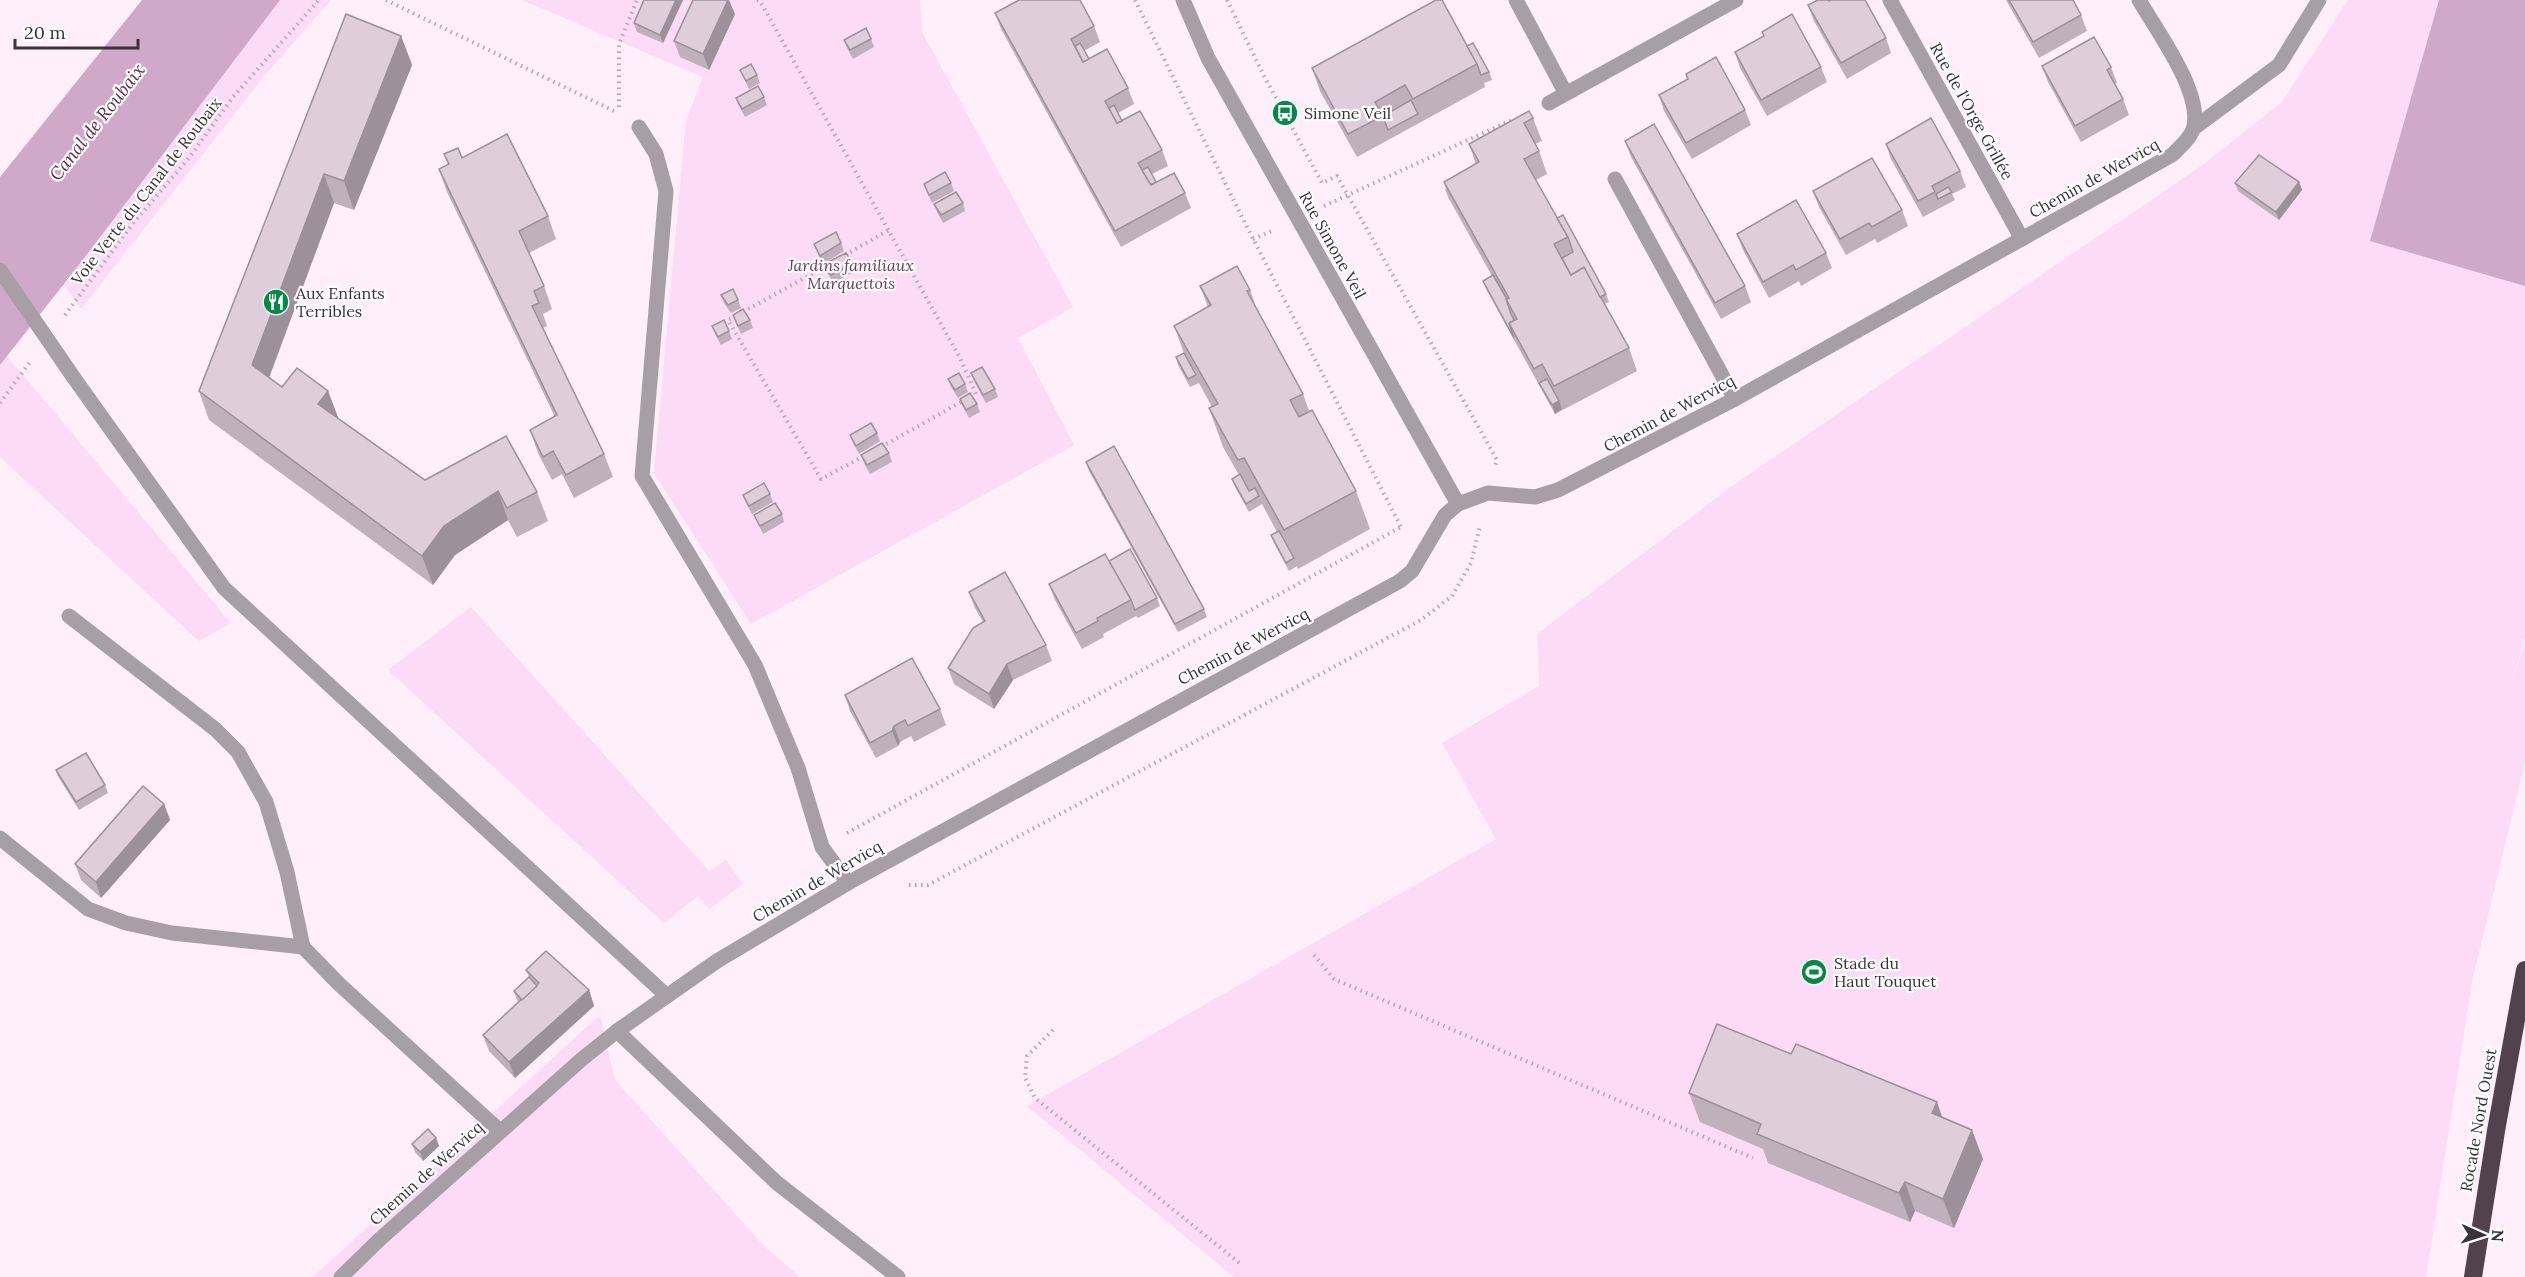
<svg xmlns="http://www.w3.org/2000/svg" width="2525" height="1277" font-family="Lora,serif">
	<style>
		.green { fill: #fbdbf5 }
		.water { fill: #d0a9c9 }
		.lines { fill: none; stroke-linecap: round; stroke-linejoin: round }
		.path { stroke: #b5a9b2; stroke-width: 4; stroke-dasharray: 1.5 4.5; stroke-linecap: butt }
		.lane { stroke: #a79fa5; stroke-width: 15 }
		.street { stroke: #a79fa5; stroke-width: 15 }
		.highway { stroke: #51424e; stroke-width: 18 }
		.lane-bridge { stroke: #a79fa5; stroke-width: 15 }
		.wall { fill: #c0b0bd }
		.shaded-wall { fill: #9c909a }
		.building { fill: #dfcddc; stroke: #9c909a; stroke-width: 1.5 }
		.labels { text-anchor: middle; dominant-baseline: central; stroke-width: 4.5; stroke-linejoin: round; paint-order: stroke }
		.street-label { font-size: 16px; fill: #3b3339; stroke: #fff }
		.poi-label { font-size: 16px; fill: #3b3339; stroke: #fff; text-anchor: start }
		.park-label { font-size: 16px; font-style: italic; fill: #693762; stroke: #fff }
		.water-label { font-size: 18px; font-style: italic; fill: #5e2d57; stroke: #fff }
	</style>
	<rect width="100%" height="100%" fill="#feeffb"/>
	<g class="green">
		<path d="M280,0H331L265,75L81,309L64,285Z"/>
		<path d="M522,0H920L922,32L1073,307L1018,338L1074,445L751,624L654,473L686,120L703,77Z"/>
		<path d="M2348,0H2525V637L2511,685L2525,641V762L2472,982L2426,1277H1234L1027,1106L1496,839L1442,743L1539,686L1537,634L1732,486L2204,164L2282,102Z"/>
		<path d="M7,356L231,623L199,641L0,457V365Z"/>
		<path d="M471,607L709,871L726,860L743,884L709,909L698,896L664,923L388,670Z"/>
		<path d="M600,1015L615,1080L764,1246L800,1277H313Z"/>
	</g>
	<g class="water">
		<path d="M142,0H280L82,261L0,365V177Z"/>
		<path d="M2439,0H2525V286L2370,241Z"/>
	</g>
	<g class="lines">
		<g class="path">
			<path d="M386,0L616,112"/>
			<path d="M757,0L760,1L960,358L976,394L970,397"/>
			<path d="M1135,0L1243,219L1401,527"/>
			<path d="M1227,0L1263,74L1322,183L1337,176L1497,460L1495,466"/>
			<path d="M619,107V44L637,0"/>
			<path d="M1324,206L1514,119"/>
			<path d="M1253,239L1272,231"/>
			<path d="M845,255L889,230"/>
			<path d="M743,312L828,265"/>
			<path d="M65,315L134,222L189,158L233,97L319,0"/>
			<path d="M736,316L728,320L821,479L866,455"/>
			<path d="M0,403L30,362"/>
			<path d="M881,447L963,401"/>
			<path d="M847,833L1401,527"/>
			<path d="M909,885H928L1421,620L1452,596L1471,563L1480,526"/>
			<path d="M1314,955L1334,979L1753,1158"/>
			<path d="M1053,1030L1027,1056L1025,1078L1035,1098L1242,1265"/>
		</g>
		<g class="lane">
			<path d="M1516,0L1565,92"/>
			<path d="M639,127L656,154L666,191L642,476L755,665L798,768L822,847L848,883"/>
			<path d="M2194,128L2279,65L2319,0"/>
			<path d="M1615,179L1735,399"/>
			<path d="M74,378L224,588L667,996"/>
			<path d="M69,616L215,729L238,752L266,802L287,872L303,947L339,984L500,1131"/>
			<path d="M0,838L88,909L126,923L172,933L303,947"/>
			<path d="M617,1031L777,1183L898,1277"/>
		</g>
		<g class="street">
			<path d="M1183,0L1208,58L1458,504"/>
			<path d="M1890,0L2022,239"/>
			<path d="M1549,103L1736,0"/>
			<path d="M341,1277L379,1240L582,1059L617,1031L717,961L848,883L1400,581L1412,571L1445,515L1458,504L1488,493L1535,497L1558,490L1735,399L2172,155C2180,147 2192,137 2194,126C2201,90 2157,31 2139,0"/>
		</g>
		<path class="highway" d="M2473,1277L2496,1131L2525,970"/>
		<path class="lane-bridge" d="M0,270L74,378"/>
	</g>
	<g class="wall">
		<path d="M644,0H683L663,43L637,32L634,23Z"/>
		<path d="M2006,0H2073L2081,15L2087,31L2039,58Z"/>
		<path d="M1808,5L1886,38L1891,53L1847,79L1814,21Z"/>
		<path d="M995,13L1094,26L1100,42L1084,51L1089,59L1128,88L1134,104L1118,113L1122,121L1162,150L1168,166L1152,174L1156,182L1185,193L1191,208L1121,247L1001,29Z"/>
		<path d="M735,14L709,70L680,57L674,41Z"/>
		<path d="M401,36L412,65L354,210L334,203L269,377L282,387L328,391L338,418L425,480L537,492L548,521L517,537L508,520L455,555L433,585L209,420L199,391Z"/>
		<path d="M871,39L874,47L853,59L847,48L844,40Z"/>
		<path d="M1467,46L1489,72L1492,80L1484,83L1485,87L1357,157L1320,91L1312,68Z"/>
		<path d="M1735,52L1821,67L1827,82L1767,116L1740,68Z"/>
		<path d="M2042,66L2111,67L2117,83L2115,84L2123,99L2129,115L2081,142L2048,82Z"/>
		<path d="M740,70L757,75L760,83L749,89Z"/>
		<path d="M1686,74L1745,110L1751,125L1692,159L1664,111L1659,95L1688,79Z"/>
		<path d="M764,97L767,105L745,117L739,106L736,98Z"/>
		<path d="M1533,118L1542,141L1535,144L1539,151L1547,174L1536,180L1557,218L1606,294L1609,302L1604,304L1629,348L1637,371L1555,414L1486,289L1483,281L1492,276L1448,197L1445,189H1446L1444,182L1476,164L1469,144Z"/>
		<path d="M1625,141L1745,286L1751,302L1721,319L1631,157Z"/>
		<path d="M1886,144L1960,171L1966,187L1952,194L1955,200L1923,217L1891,159Z"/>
		<path d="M444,154L462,158L548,216L556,239L529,253L544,286L552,309L543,314L547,326L543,328L604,454L613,477L574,498L562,474L552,480L538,453L530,430L555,417L447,192L439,169L448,165Z"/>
		<path d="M2299,182L2302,190L2279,220L2238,191L2235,183Z"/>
		<path d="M951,183L954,191L932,203L924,184Z"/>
		<path d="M1813,191L1902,210L1908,226L1877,243L1875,239L1846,255L1819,207Z"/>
		<path d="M963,203L965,211L943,223L937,212L934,204Z"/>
		<path d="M1737,234L1826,253L1832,268L1801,286L1799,281L1769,298L1743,250Z"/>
		<path d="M841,243L844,251L823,264L817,252L814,244Z"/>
		<path d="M853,263L855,271L834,283L827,273L824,264Z"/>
		<path d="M1200,286L1250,290L1257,310L1303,394L1309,411L1356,491L1370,529L1298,569L1297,566L1289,571L1274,543L1271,535L1277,532L1262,504L1249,512L1235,487L1232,479L1239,475L1223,447L1209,408L1212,407L1199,383L1190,387L1178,365L1176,357L1184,353L1174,326L1208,307Z"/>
		<path d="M721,295L738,300L741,308L731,313L724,303Z"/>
		<path d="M733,315L750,320L753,328L741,334Z"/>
		<path d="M712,326L729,331L732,339L721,345L715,334Z"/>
		<path d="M971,373L995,389L998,397L986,403L974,381Z"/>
		<path d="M948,379L965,384L968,392L958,398L951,387Z"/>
		<path d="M960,399L977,404L980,412L969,418L963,407Z"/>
		<path d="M877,433L880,441L859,454L853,443L850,435Z"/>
		<path d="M889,453L892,462L870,474L864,463L861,455Z"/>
		<path d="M1086,462L1204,609L1207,617L1178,632L1089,471Z"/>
		<path d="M770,494L773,502L752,514L746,503L743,495Z"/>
		<path d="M782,514L784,522L763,534L754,515Z"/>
		<path d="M1109,561L1157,598L1160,606L1138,618L1136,616L1103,634L1104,637L1082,649L1055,600L1049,584Z"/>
		<path d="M969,592L1046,645L1052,661L1013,680L994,709L954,684L948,668L983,622L975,608Z"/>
		<path d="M845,695L940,709L946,725L914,742L911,736L900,742L898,746L876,758L850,711Z"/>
		<path d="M56,770L105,785L108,793L79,810L59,778Z"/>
		<path d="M164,804L170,820L101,898L81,880L75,864Z"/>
		<path d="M526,970L589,990L594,1006L515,1078L489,1051L483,1035L519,1002L517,1000L514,991L529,977Z"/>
		<path d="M1689,1093L1942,1117L1983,1159L1954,1228L1915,1211L1910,1222L1768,1163L1763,1149L1700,1122Z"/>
		<path d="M436,1138L439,1146L423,1161L415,1152L412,1144Z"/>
	</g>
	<g class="shaded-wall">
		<path d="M676,0H683L663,43L660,35Z"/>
		<path d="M728,0H729L735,14L709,70L703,54Z"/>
		<path d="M401,36L412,65L354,210L344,181Z"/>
		<path d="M324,174L334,203L263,394L252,365Z"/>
		<path d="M2299,182L2302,190L2279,220L2276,212Z"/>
		<path d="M328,391L339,420L318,404Z"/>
		<path d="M1559,401L1562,409L1555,414L1552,405Z"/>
		<path d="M498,491L508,520L455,555L433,585L422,556L444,526Z"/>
		<path d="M1007,664L1013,680L994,709L989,694Z"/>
		<path d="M894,726L900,742L898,746L892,731Z"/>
		<path d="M164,804L170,820L101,898L96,882Z"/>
		<path d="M589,990L594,1006L515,1078L509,1062Z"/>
		<path d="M1937,1102L1947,1131L1932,1113Z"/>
		<path d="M1972,1130L1983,1159L1954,1228L1943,1199Z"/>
		<path d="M436,1138L439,1146L423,1161L420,1152Z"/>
		<path d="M1905,1182L1915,1211L1910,1222L1899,1193Z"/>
	</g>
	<g class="building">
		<path d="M644,0H676L660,35L634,23Z"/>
		<path d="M693,0H728L703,54L674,41Z"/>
		<path d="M1019,0H1080L1094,26L1071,39L1083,62L1107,49L1128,88L1105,101L1117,123L1140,111L1162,150L1138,163L1151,185L1174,173L1185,193L1115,231L995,13Z"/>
		<path d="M1436,0H1442L1477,64L1413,99L1405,85L1375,102L1383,116L1348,134L1312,68Z"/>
		<path d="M1818,0H1828L1829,1L1831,0H1865L1886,38L1841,63L1808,5Z"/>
		<path d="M2009,0H2073L2081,15L2033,42Z"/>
		<path d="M346,14L401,36L344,181L324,174L252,365L282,387L297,368L328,391L318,404L425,480L506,436L537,492L507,508L498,491L444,526L422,556L199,391Z"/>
		<path d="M1792,14L1821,67L1761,100L1735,52L1764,36L1762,32Z"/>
		<path d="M866,28L871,39L850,50L844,40Z"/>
		<path d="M2094,37L2111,67L2107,70L2123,99L2075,126L2042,66Z"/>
		<path d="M1080,43L1089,59L1083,62L1075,46Z"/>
		<path d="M1473,43L1489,72L1481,75L1477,64L1467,46Z"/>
		<path d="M1716,57L1745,110L1686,143L1659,95L1688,79L1686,74Z"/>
		<path d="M751,64L757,75L746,81L740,70Z"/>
		<path d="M758,86L764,97L742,109L736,98Z"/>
		<path d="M1411,100L1418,114L1388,130L1383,116Z"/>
		<path d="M1114,105L1122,121L1117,123L1109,108Z"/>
		<path d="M1529,111L1533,118L1524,123L1539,151L1524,159L1568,237L1554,244L1571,275L1584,267L1629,348L1554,386L1542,364L1534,369L1509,323L1517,319L1506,299L1509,298L1444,182L1479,162L1469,144Z"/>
		<path d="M1931,118L1960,171L1932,186L1935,192L1918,201L1886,144Z"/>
		<path d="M1654,124L1745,286L1715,303L1625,141Z"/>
		<path d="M507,134L548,216L519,231L544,286L534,291L539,303L532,306L604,454L566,475L553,451L543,457L530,430L557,415L439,169L449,164L444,154L458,148L462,158Z"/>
		<path d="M2259,155L2299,182L2276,212L2235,183Z"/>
		<path d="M1872,158L1902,210L1872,227L1869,223L1840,239L1813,191Z"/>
		<path d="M1148,167L1156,182L1151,185L1142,170Z"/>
		<path d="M945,172L951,183L929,195L924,184Z"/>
		<path d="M1948,187L1952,192L1938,199L1936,194Z"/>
		<path d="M956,192L963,203L941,215L934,204Z"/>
		<path d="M1796,200L1826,253L1796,270L1793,265L1763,282L1737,234Z"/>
		<path d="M1563,215L1606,294L1600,297L1584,267L1571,275L1562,258L1573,252L1568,237L1557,218Z"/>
		<path d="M836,232L841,243L820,256L814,244Z"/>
		<path d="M846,253L853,263L831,275L824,264Z"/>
		<path d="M1237,266L1250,290L1247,291L1303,394L1290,400L1299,417L1312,410L1356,491L1284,530L1244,458L1238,460L1209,408L1218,404L1174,326L1211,305L1200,286Z"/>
		<path d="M1493,275L1507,299H1506L1511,314L1514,320L1509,323L1514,338L1483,281Z"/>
		<path d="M733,289L738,300L728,305L721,295Z"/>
		<path d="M743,309L750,320L738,326L733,315Z"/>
		<path d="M724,320L729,331L718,337L712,326Z"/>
		<path d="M1184,353L1196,375L1188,379L1176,357Z"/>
		<path d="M982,367L995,389L983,395L971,373Z"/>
		<path d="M959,373L965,384L955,390L948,379Z"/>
		<path d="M1547,379L1559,401L1552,405L1539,383Z"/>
		<path d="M970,393L977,404L966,410L960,399Z"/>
		<path d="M871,423L877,433L856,446L850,435Z"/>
		<path d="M882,443L889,453L867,465L861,455Z"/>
		<path d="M1114,446L1204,609L1175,624L1086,462Z"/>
		<path d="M1240,474L1249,491L1255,488L1259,496L1246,504L1232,479Z"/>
		<path d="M764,483L770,494L749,506L743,495Z"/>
		<path d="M775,503L782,514L760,526L754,515Z"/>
		<path d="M1279,531L1294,558L1286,563L1271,535Z"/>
		<path d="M1130,549L1157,598L1135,610L1131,600L1109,561Z"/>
		<path d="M1105,554L1131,600L1097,618L1098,621L1076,633L1049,584Z"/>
		<path d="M1005,572L1046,645L1007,664L989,694L948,668L973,628L985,621L969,592Z"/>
		<path d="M912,658L940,709L908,726L905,720L894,726L892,731L870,743L845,695Z"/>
		<path d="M86,753L105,785L76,802L56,770Z"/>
		<path d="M143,786L164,804L96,882L75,864Z"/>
		<path d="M546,951L589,990L509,1062L483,1035L539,983L526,970Z"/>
		<path d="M529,977L537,986L522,1000L514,991Z"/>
		<path d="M1717,1024L1791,1054L1796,1044L1937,1102L1932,1113L1972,1130L1943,1199L1905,1182L1899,1193L1757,1134L1761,1124L1689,1093Z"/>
		<path d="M428,1129L436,1138L420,1152L412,1144Z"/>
	</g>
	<defs>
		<g id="bus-disc" transform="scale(1.35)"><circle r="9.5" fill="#058a46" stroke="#fff"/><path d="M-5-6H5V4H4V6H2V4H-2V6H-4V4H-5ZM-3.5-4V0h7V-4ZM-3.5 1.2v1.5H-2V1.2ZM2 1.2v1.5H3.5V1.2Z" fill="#fff"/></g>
		<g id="restaurant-disc" transform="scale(1.35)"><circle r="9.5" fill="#058a46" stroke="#fff"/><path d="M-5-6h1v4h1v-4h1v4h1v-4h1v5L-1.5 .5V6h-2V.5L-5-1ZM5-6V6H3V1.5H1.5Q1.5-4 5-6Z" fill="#fff"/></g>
		<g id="stadium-disc" transform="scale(1.35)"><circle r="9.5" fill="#058a46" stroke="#fff"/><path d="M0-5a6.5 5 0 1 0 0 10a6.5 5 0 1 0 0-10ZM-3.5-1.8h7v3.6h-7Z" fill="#fff"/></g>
	</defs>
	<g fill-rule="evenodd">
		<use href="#bus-disc" x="1285" y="113"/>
		<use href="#restaurant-disc" x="276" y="302"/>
		<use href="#stadium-disc" x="1814" y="972"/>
	</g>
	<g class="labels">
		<g class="street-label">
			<text transform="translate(1972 111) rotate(61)">Rue de l'Orge Grillée</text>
			<text transform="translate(2094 178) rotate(-29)">Chemin de Wervicq</text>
			<text transform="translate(146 191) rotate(-52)">Voie Verte du Canal de Roubaix</text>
			<text transform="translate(1333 245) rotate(61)">Rue Simone Veil</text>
			<text transform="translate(1669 413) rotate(-28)">Chemin de Wervicq</text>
			<text transform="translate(1243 646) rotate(-28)">Chemin de Wervicq</text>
			<text transform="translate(817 881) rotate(-30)">Chemin de Wervicq</text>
			<text transform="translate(2478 1120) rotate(-80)">Rocade Nord Ouest</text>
			<text transform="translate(426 1173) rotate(-42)">Chemin de Wervicq</text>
		</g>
		<g class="poi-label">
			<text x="1304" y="113">Simone Veil</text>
			<text x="296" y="293">Aux Enfants<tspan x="296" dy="18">Terribles</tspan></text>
			<text x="1834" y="963">Stade du<tspan x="1834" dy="18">Haut Touquet</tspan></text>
		</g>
		<g class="park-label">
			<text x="851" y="265">Jardins familiaux<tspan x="851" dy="18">Marquettois</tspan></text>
		</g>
		<g class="water-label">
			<text transform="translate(97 122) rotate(-52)">Canal de Roubaix</text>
		</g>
	</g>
	<g transform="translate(2483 1235) rotate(93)" stroke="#ffffff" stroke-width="4.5" paint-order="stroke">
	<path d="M0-4.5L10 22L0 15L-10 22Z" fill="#3b3339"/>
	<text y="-9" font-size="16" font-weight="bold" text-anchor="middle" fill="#3b3339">N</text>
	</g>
	<path d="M15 39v9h123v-9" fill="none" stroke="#3b3339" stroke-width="3"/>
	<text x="24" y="39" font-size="18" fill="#3b3339" stroke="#ffffff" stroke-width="4.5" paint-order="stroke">20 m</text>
</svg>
